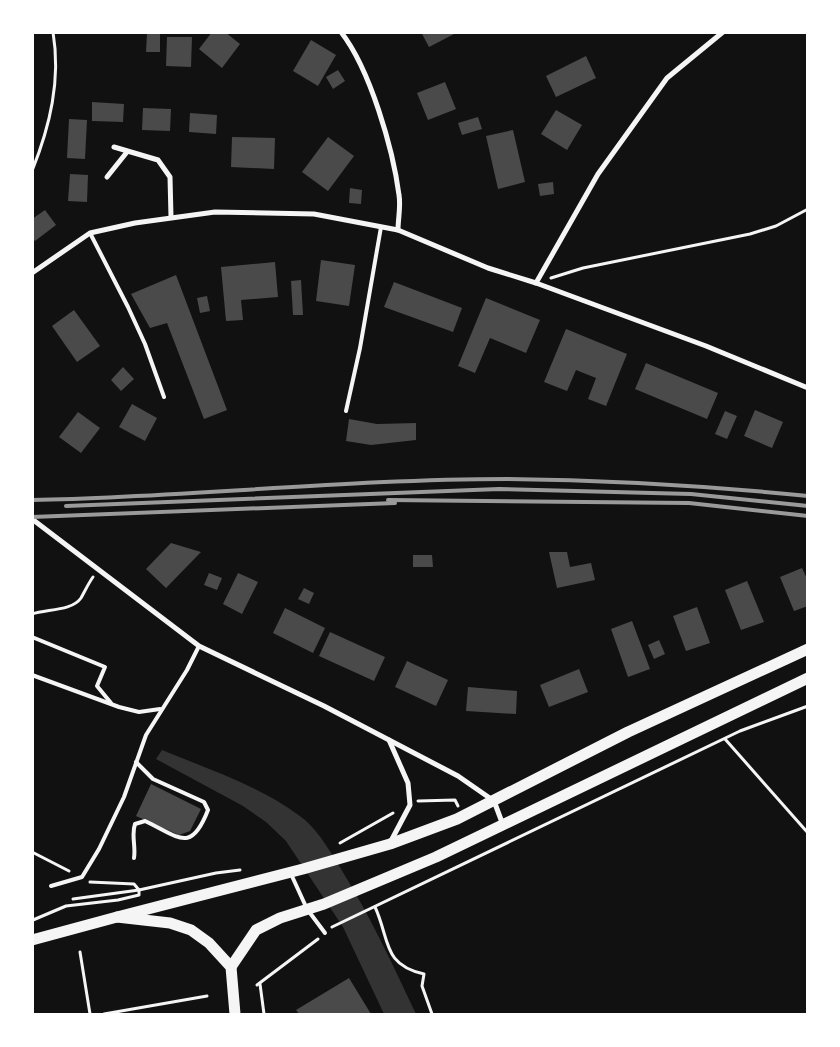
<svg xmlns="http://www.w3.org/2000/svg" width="840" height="1047" font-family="'Exo 2',sans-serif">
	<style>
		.water { fill: #333 }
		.building { fill: #4a4a4a }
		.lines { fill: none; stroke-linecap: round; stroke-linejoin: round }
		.path { stroke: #f5f5f5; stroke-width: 3 }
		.service { stroke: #f5f5f5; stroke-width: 4 }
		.minor { stroke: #f5f5f5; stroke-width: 5 }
		.primary { stroke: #f5f5f5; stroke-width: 11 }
		.rail { stroke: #9a9a9a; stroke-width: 4 }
	</style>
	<rect width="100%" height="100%" fill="#111"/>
	<path class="water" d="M162,750C210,770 264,787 305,820C320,833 331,853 341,869C370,916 393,965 416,1014H384L343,927L286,841L266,822L243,806L156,759Z"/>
	<g class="building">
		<path d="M212,32H225L240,44L222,68L199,49Z"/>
		<path d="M421,32H458L429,47Z"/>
		<path d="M147,33L160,34V52H146Z"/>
		<path d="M167,37H192L191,67L166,66Z"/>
		<path d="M311,40L336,55L318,86L293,71Z"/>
		<path d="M586,56L596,78L556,97L546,76Z"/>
		<path d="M338,70L345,81L333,89L326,77Z"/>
		<path d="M445,82L456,109L428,120L417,93Z"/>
		<path d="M92,102L124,104L123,122L92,121Z"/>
		<path d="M143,108L171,109L170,131L142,130Z"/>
		<path d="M556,110L582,125L567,150L541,134Z"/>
		<path d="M190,113L217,115L216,134L189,132Z"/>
		<path d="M478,117L482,129L462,135L458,123Z"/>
		<path d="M69,119L87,120L85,159L67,158Z"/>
		<path d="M513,130L525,182L498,189L486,136Z"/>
		<path d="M232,137L275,138L274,169L231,167Z"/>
		<path d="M328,137L354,156L328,191L302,172Z"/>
		<path d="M70,174L88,175L87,202L68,201Z"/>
		<path d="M553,182L554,194L540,196L538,184Z"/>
		<path d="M350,188L362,190L361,204L349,203Z"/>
		<path d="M45,210L56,225L35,241L32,238V219Z"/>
		<path d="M321,260L355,265L349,306L316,301Z"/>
		<path d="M275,262L278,297L241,300L243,320L226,321L221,267Z"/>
		<path d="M176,275L227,410L204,419L167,323L150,328L131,294Z"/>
		<path d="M301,280L303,315H293L291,281Z"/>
		<path d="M394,282L462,308L453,332L384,307Z"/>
		<path d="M207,296L210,311L200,313L197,298Z"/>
		<path d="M486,298L540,320L526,353L490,338L475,373L458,366Z"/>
		<path d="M74,310L100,346L77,362L52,326Z"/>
		<path d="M566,329L627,354L606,406L588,399L596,378L576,370L567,391L544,382Z"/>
		<path d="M646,363L718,393L707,419L635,389Z"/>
		<path d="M123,367L134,379L121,391L111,380Z"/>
		<path d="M132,404L157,418L145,441L119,427Z"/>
		<path d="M755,410L783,422L772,448L744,436Z"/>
		<path d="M725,411L737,416L727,439L715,434Z"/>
		<path d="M78,412L100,428L81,453L59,437Z"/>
		<path d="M349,419L377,424L416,423V440L371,445L346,441Z"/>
		<path d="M171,543L201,552L166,588L146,569Z"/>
		<path d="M549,552H567L570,567L591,563L595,580L557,588Z"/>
		<path d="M413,555H432L433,567H413Z"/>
		<path d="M802,568L808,581V606L794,611L780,577Z"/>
		<path d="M209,573L222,578L217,590L204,585Z"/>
		<path d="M238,573L258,582L242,614L223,604Z"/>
		<path d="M747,581L764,622L741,630L725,590Z"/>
		<path d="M304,588L314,593L309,604L298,599Z"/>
		<path d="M697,607L710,643L686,651L673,616Z"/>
		<path d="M285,608L325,628L313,653L273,633Z"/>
		<path d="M632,621L650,669L628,677L611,629Z"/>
		<path d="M330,632L385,657L374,681L319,656Z"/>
		<path d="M659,640L665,654L654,659L648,645Z"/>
		<path d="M407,661L448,680L436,706L395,687Z"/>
		<path d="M579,669L588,692L549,707L540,685Z"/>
		<path d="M468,687L517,691L516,714L466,711Z"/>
		<path d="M151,784L201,809L190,831L179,835L136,816Z"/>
		<path d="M349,978L371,1014H299L296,1010Z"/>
	</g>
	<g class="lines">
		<g class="path">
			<path d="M32,171C50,126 61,80 53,32"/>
			<path d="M551,278L583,268L750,234L776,226L808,209"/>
			<path d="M32,614C47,609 72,611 81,598C85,591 88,584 93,577"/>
			<path d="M725,739L808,833"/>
			<path d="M418,801L455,800L458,806"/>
			<path d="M340,843L393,813"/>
			<path d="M32,852L69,871"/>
			<path d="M90,882L134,884L139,890"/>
			<path d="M73,899L139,890"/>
			<path d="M375,907C390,939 382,965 424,974L422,986L432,1014"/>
			<path d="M33,920L66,906L118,900L139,895V890L216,873L240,870"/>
			<path d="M332,927L740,731L808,706"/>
			<path d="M80,952L90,1014"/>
			<path d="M260,984L264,1014"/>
			<path d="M257,985L318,939"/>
			<path d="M104,1014L207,996"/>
		</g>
		<g class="service">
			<path d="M90,233L128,307L145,344L164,397"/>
			<path d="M346,411L360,348L381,227"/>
			<path d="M32,637L105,667L97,686L111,703"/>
			<path d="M32,675L119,707L139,712L160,709"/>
			<path d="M134,858C136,846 131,835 135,824L145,821C179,837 191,854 208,810L204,802L153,779L136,762"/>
			<path d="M291,874L307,909L325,933"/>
			<path d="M51,886L82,877L99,849L124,797L146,735L187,670L199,646"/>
		</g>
		<g class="minor">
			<path d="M341,32C370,69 393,149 399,195C401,206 398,219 398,230"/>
			<path d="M723,32L667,78L598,174L536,283L706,346L808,388"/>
			<path d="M114,147L158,160L170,177L171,217"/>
			<path d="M107,177L127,152"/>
			<path d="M32,273L90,233L135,223L215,212L314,214L398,230L488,268L536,283"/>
			<path d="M32,519L199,646L324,706L458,776L494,801L503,825"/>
			<path d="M389,740L408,783L410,805L391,841"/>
		</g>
		<g class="primary">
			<path d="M117,917L303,869L390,844L457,819L628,732L808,649"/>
			<path d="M32,940L117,917L170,923L191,930L209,943L231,967L235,1014"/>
			<path d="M231,967L256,930L280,918L324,904L436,857L808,678"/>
		</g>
		<g class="rail">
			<path d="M32,500C191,497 349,479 508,479C608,480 708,486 808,496"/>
			<path d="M388,500L689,503L808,516"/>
			<path d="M66,506L499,489L691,494L808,506"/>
			<path d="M32,517L395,503"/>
		</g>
	</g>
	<rect width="840" height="1047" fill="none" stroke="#ffffff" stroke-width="68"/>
</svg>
